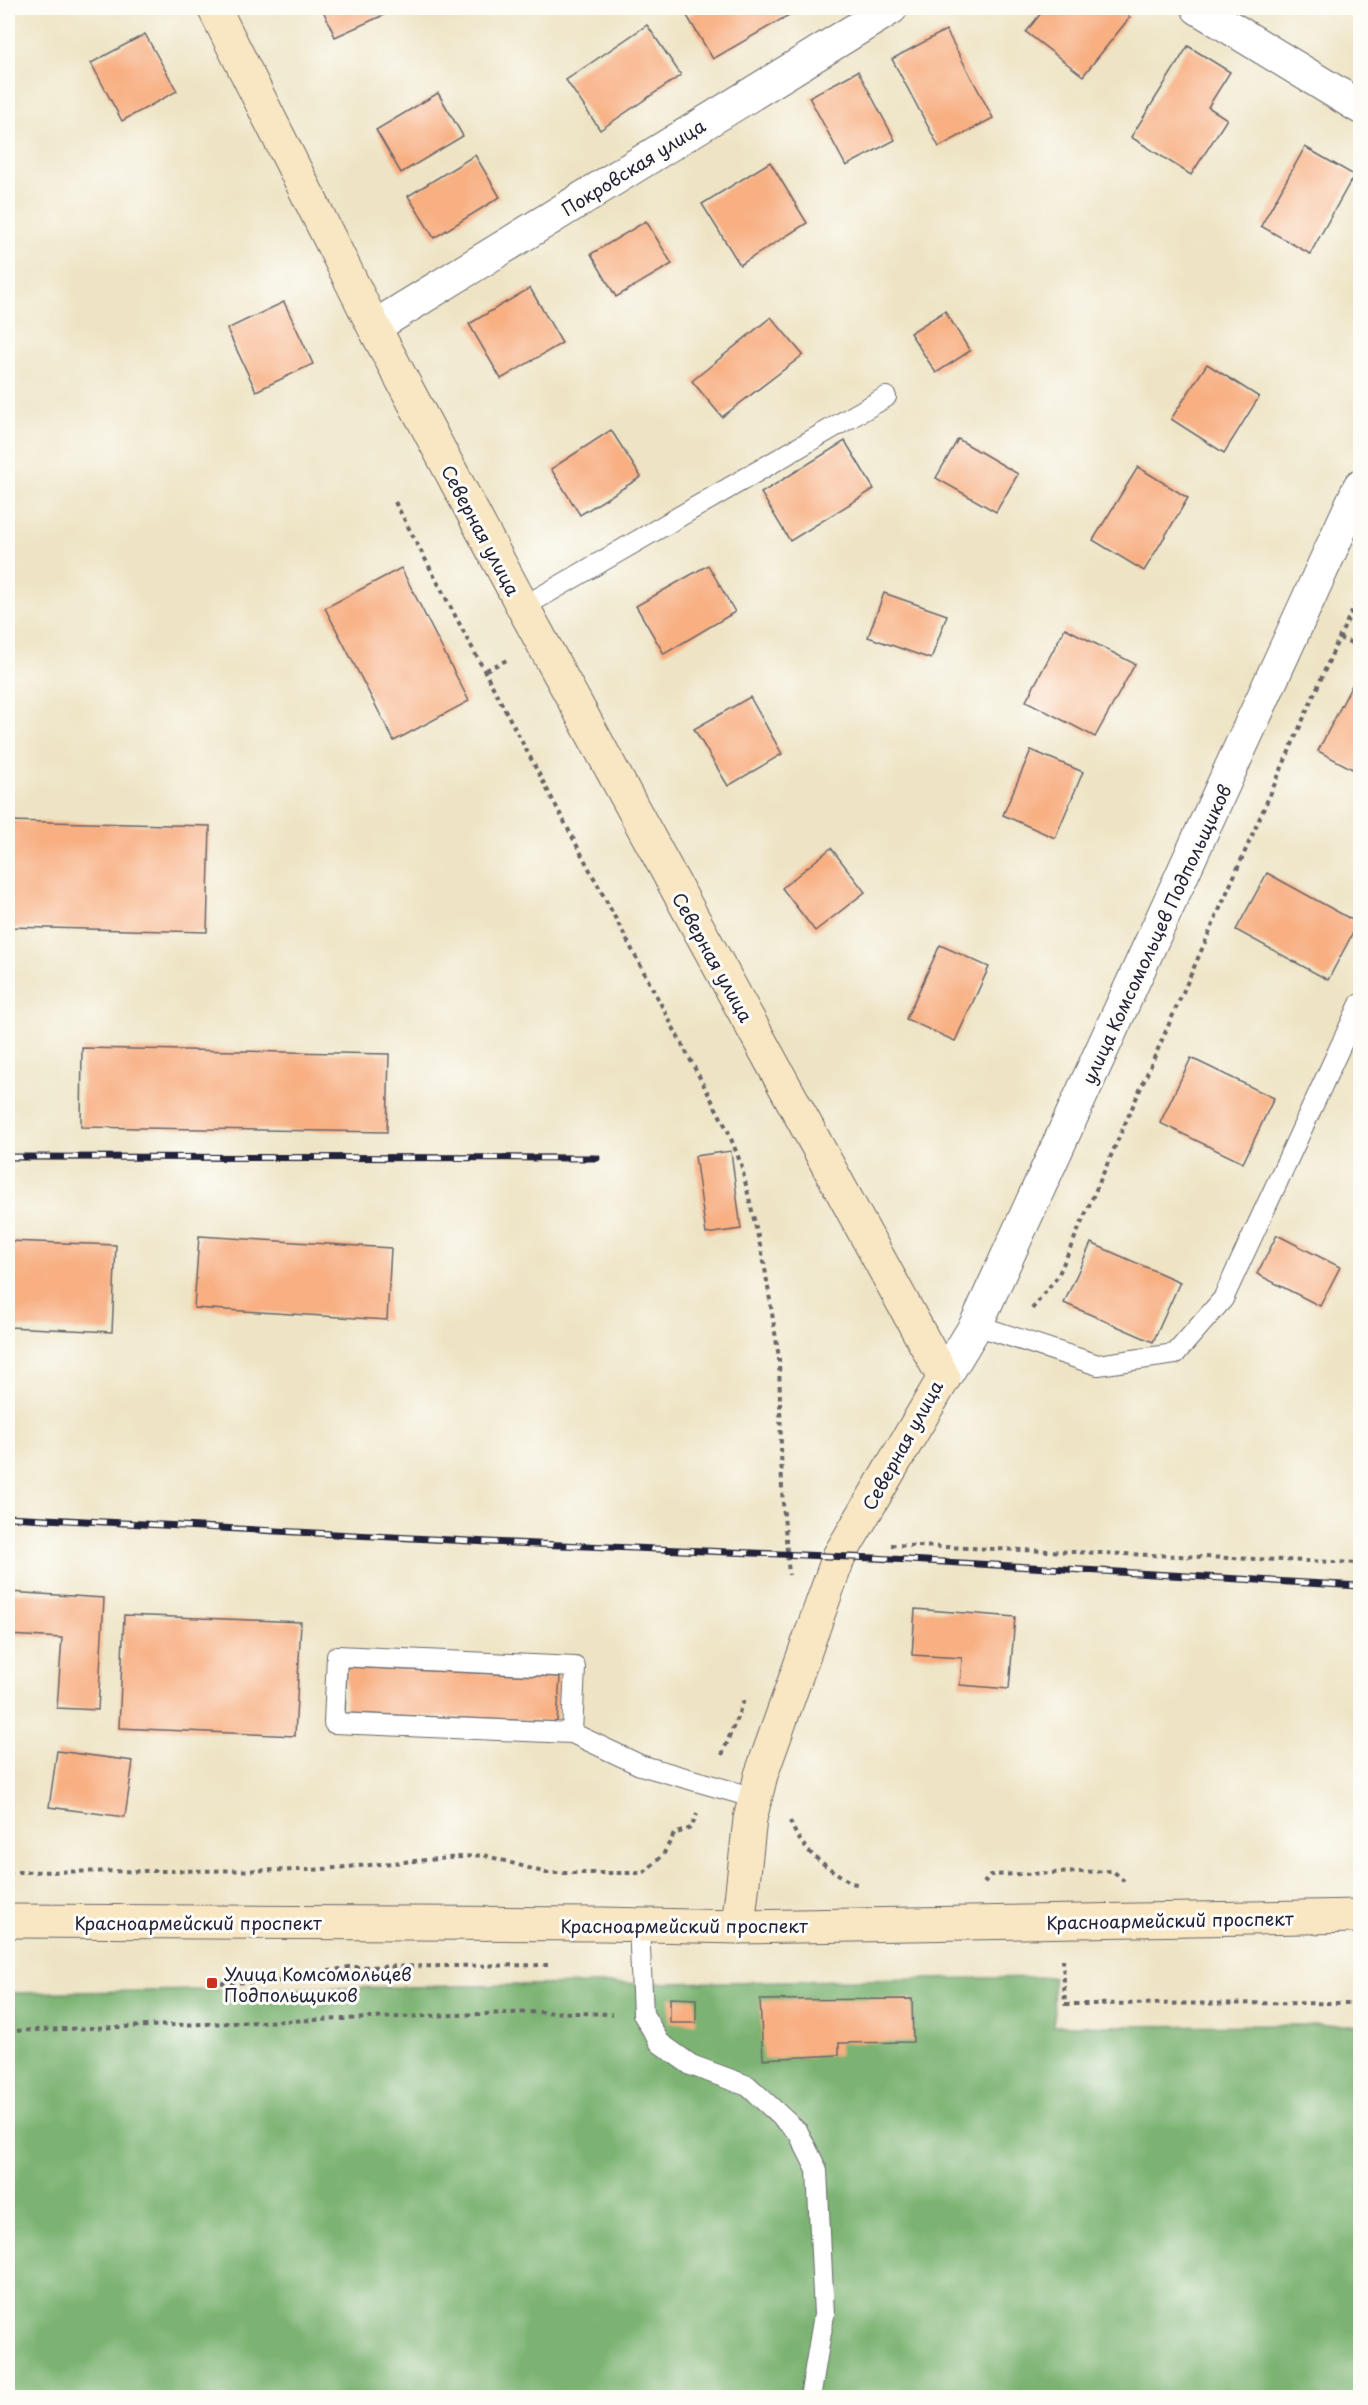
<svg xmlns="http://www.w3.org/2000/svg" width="1368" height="2405" font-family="'Playpen Sans',sans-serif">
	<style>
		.forest { fill: #7bb372; stroke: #4e6a56; stroke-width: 1.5 }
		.building { fill: #f8af82 }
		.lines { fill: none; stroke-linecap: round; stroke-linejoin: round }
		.lane-casing { stroke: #69666b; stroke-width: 22 }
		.street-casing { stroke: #69666b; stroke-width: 35 }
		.secondary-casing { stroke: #69666b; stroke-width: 35 }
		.path { stroke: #69666b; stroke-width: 4; stroke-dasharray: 4.5 4.5; stroke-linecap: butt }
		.lane { stroke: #fff; stroke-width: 20 }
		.street { stroke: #fff; stroke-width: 33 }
		.secondary { stroke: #f9e7c3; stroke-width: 33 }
		.rail-casing { stroke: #22223b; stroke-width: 7 }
		.rail { stroke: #fdfcf7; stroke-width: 4.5; stroke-dasharray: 14; stroke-linecap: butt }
		.poi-dot { fill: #c8321e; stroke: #fdfcf7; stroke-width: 2 }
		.labels { text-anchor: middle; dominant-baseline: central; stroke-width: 6; stroke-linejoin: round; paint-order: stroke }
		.street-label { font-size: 18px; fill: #22223b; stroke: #fdfcf7 }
		.poi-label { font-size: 18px; fill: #22223b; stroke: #fdfcf7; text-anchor: start }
	</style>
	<rect width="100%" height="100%" fill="#fdfcf7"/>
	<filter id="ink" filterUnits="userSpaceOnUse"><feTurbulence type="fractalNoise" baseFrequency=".0167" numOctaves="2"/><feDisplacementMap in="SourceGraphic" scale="12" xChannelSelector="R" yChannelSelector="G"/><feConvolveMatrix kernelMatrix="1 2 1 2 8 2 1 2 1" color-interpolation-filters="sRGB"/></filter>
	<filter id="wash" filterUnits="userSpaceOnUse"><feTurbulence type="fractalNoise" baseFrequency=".008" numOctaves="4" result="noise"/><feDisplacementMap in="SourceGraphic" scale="24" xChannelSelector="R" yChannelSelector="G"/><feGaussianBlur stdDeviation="1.35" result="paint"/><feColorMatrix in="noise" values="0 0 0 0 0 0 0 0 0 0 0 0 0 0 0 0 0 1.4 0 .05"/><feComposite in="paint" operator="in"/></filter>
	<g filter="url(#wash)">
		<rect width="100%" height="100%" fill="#eee4c5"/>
		<path class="forest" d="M1053,1977L1054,2026L1360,2025V2397H8V1993Z"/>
		<g id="blocks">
			<g class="building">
				<path d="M322,8H399L335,37Z"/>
				<path d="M702,8H784L789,15L713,59L687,16Z"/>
				<path d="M1045,8H1119L1130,17L1083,76L1026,32Z"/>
				<path d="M647,25L681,75L600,130L566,80Z"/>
				<path d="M946,30L993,118L939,147L892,59Z"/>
				<path d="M145,34L177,91L122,121L91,63Z"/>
				<path d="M1188,46L1230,72L1208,107L1227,119L1191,175L1131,137Z"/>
				<path d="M858,71L895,140L846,166L809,97Z"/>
				<path d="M438,93L463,136L401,173L376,130Z"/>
				<path d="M1305,147L1354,175L1310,254L1261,226Z"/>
				<path d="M475,155L500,197L434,238L408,196Z"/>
				<path d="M770,162L807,223L740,265L702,204Z"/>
				<path d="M646,221L672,264L616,297L591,254Z"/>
				<path d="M530,288L562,343L501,379L469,324Z"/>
				<path d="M284,302L313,364L256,391L227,329Z"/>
				<path d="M945,311L970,351L936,373L910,333Z"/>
				<path d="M771,317L803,355L722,417L692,381Z"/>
				<path d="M1207,364L1259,397L1224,453L1171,419Z"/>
				<path d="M611,430L641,477L580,515L551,469Z"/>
				<path d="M958,439L1018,474L996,512L936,478Z"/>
				<path d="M845,441L874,489L790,541L761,493Z"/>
				<path d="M1138,467L1188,498L1144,571L1093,540Z"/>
				<path d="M708,565L735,612L664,654L636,606Z"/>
				<path d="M401,568L469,701L394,741L325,608Z"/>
				<path d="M884,593L947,615L931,659L868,637Z"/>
				<path d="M1065,628L1135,664L1095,737L1026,701Z"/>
				<path d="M1354,681L1360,685V773L1318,751Z"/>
				<path d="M750,697L782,754L728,786L694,729Z"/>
				<path d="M1031,750L1083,772L1055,838L1003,815Z"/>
				<path d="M8,821L210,826L207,932L8,927Z"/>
				<path d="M831,848L865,892L815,931L782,888Z"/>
				<path d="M1267,873L1358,923L1328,980L1236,930Z"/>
				<path d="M940,945L989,967L955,1041L906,1019Z"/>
				<path d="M82,1048L389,1054L387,1132L81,1127Z"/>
				<path d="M1191,1058L1274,1098L1243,1163L1160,1123Z"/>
				<path d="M731,1151L741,1229L706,1234L695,1156Z"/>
				<path d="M1277,1235L1340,1267L1320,1306L1257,1274Z"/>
				<path d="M199,1236L391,1248L387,1320L194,1308Z"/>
				<path d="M8,1241L116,1245L112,1332L8,1327Z"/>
				<path d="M1091,1243L1180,1282L1153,1342L1064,1303Z"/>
				<path d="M8,1592L104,1598L98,1710L57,1708L62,1638L8,1635Z"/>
				<path d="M915,1609L1015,1617L1009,1689L960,1685L962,1658L912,1655Z"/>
				<path d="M124,1615L301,1622L295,1736L119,1728Z"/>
				<path d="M347,1667L560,1677L557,1722L345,1713Z"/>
				<path d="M57,1751L133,1761L125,1817L49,1807Z"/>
				<path d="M670,1998L696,1999V2023H670Z"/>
				<path d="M912,1999L913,2042L839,2043V2055L763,2059L760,2000Z"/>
			</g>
		</g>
	</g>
	<g filter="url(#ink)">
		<use href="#blocks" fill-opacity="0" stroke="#69666b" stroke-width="1.5"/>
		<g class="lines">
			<g class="lane-casing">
				<g id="lane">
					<path d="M523,607L886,397"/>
					<path d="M976,1325L1098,1365L1175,1354L1223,1299L1360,1004"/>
					<path d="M337,1656L575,1667L572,1733L334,1723Z"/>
					<path d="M572,1733L640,1765L755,1798"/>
					<path d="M639,1926L643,2014L660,2043L691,2065L748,2086L798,2132L817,2170L824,2315L810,2398"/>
				</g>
			</g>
			<g class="street-casing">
				<g id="street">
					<path d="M1198,8L1360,107"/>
					<path d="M374,327L891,8"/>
					<path d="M944,1378L976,1325L1360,486"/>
				</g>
			</g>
			<g class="secondary-casing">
				<g id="secondary">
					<path d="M214,8L374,327L523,607L944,1378L839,1556L761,1775L750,1819L738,1927"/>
					<path d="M8,1921L602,1924L738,1927L1360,1916"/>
				</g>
			</g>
			<g class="path">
				<path d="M395,502L728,1131L741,1164L764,1262L779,1358L782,1491L789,1575"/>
				<path d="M1339,638L1360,646"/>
				<path d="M486,670L509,659"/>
				<path d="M1032,1309L1058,1276L1339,638L1360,594"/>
				<path d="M891,1545L1360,1563"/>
				<path d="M722,1755L744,1700"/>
				<path d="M790,1821C803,1854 824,1864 851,1883L857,1884"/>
				<path d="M8,1872L312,1870L484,1855L546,1873H643L663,1855L674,1834L691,1828L697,1814"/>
				<path d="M984,1883L990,1875L1113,1871L1124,1881"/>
				<path d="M1063,1959L1065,2004L1360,2003"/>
				<path d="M212,1983L275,1982L349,1967L549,1965"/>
				<path d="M8,2031L538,2012L612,2014"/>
			</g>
			<use href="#lane" class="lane"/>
			<use href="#street" class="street"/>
			<use href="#secondary" class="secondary"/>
			<g class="rail-casing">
				<g id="rail">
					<path d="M8,1157L597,1158"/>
					<path d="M8,1517L489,1542L874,1558L1360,1586"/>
				</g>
			</g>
			<use href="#rail" class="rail"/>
		</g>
	</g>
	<rect class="poi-dot" x="206" y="1977" width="12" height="12" rx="3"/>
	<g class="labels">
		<g class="street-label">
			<text transform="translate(633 167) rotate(-32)">Покровская улица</text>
			<text transform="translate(481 530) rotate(62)">Северная улица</text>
			<text transform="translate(1156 934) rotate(-65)">улица Комсомольцев Подпольщиков</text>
			<text transform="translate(713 957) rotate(61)">Северная улица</text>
			<text transform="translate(902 1445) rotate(-61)">Северная улица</text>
			<text transform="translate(1170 1920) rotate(-1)">Красноармейский проспект</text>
			<text x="198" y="1922">Красноармейский проспект</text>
			<text x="684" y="1925">Красноармейский проспект</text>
		</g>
		<g class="poi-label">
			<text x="224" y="1973">Улица Комсомольцев<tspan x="224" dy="21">Подпольщиков</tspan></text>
		</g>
	</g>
	<rect width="1368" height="2405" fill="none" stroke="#fdfcf7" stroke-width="30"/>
</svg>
